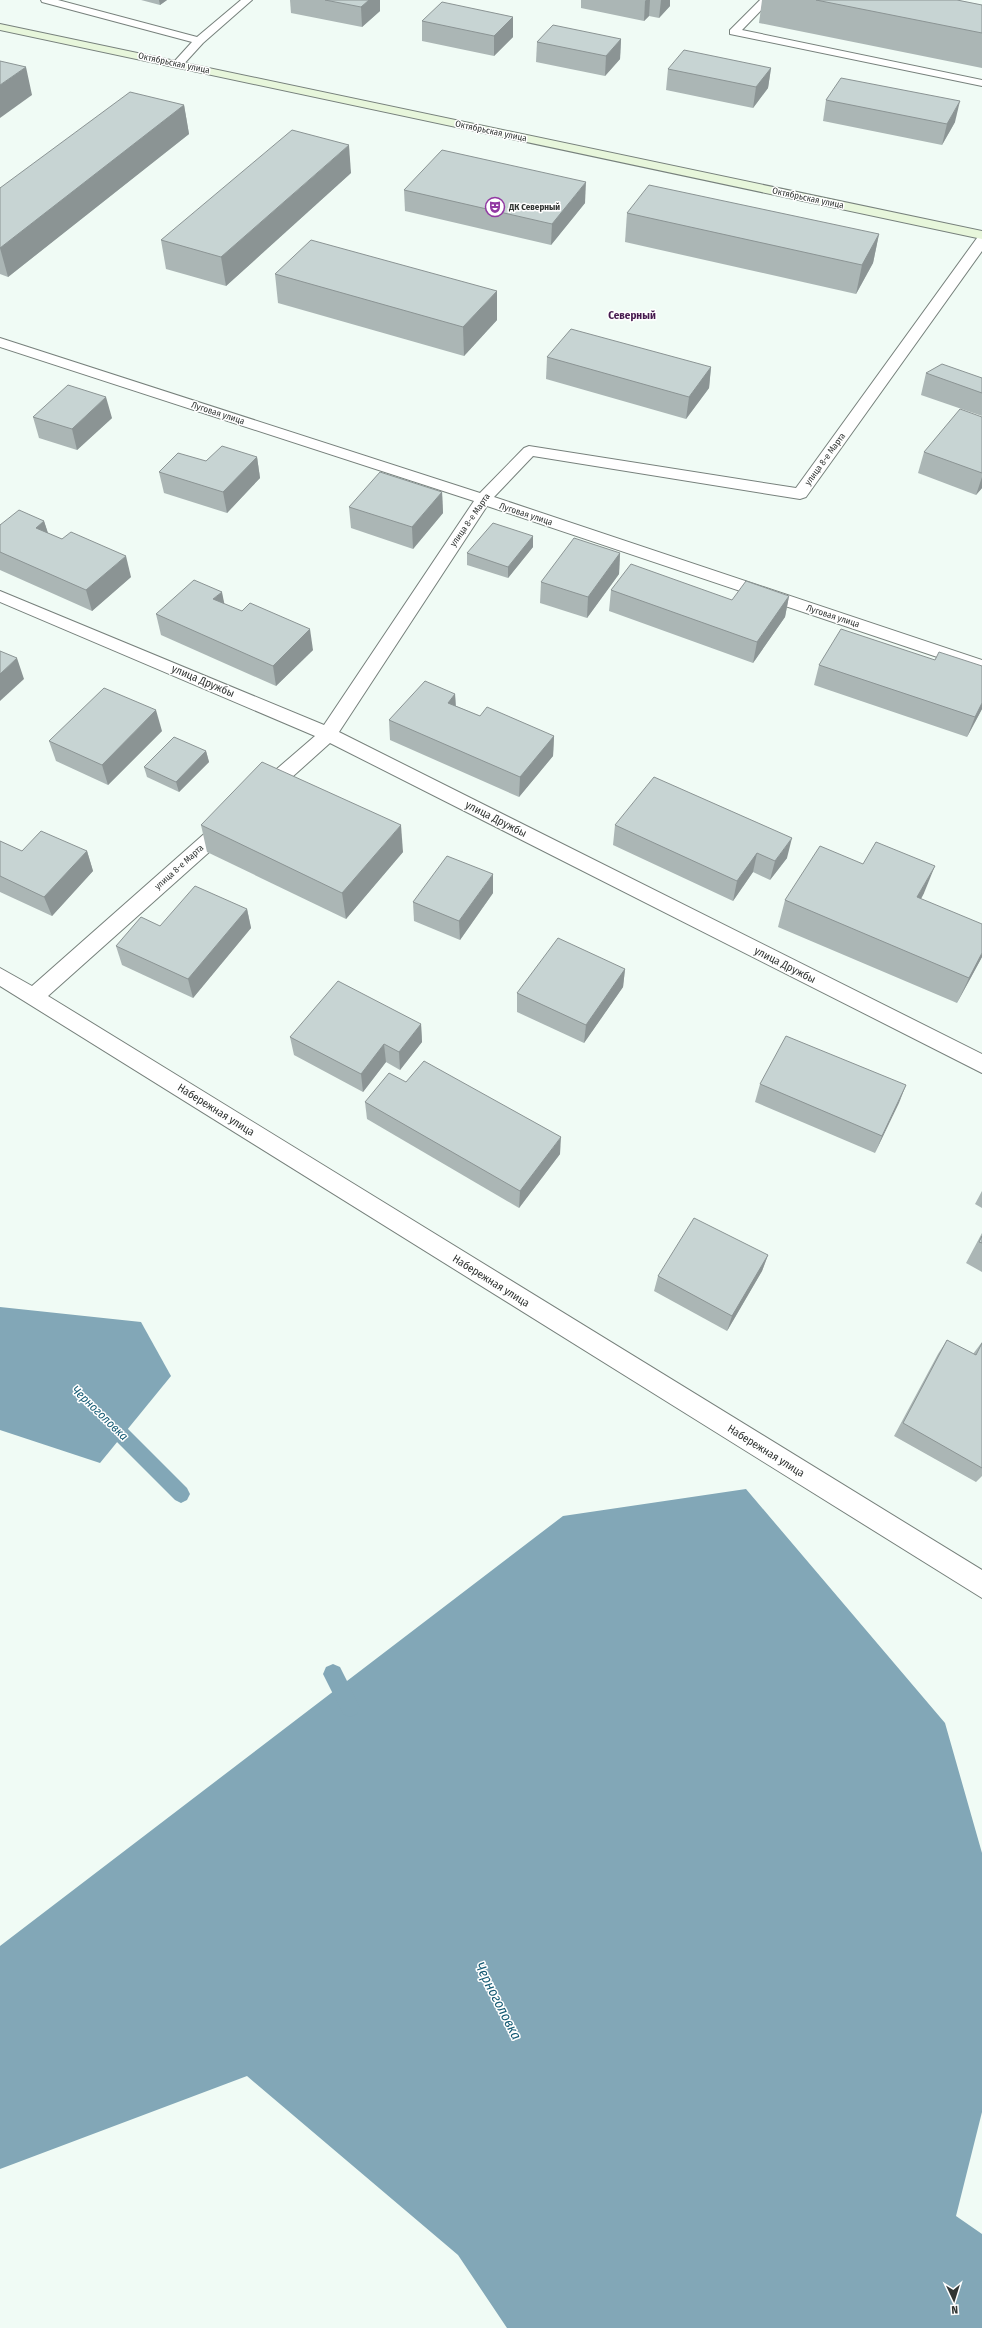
<svg xmlns="http://www.w3.org/2000/svg" width="982" height="2328" font-family="'Fira Sans Condensed',sans-serif">
	<style>
		.water { fill: #82a7b7 }
		.lines { fill: none; stroke-linecap: round; stroke-linejoin: round }
		.stream { fill: #82a7b7; fill-rule: evenodd }
		.lane-casing { stroke: #77817c; stroke-width: 2 }
		.street-casing { stroke: #77817c; stroke-width: 2 }
		.secondary-casing { stroke: #77817c; stroke-width: 2 }
		.lane { fill: #fff; fill-rule: evenodd }
		.street { fill: #fff; fill-rule: evenodd }
		.secondary { fill: #e7f6db; fill-rule: evenodd }
		.wall { fill: #abb6b5 }
		.shaded-wall { fill: #8b9494 }
		.building { fill: #c7d4d3; stroke: #8b9494 }
		.labels { text-anchor: middle; dominant-baseline: central; stroke-width: 3; stroke-linejoin: round; paint-order: stroke }
		.far-street-label { font-size: 9px; fill: #313533; stroke: #fff }
		.far-poi-label { font-size: 9px; font-weight: bold; fill: #313533; stroke: #fff; text-anchor: start }
		.far-quarter-label { font-size: 11px; font-weight: bold; fill: #461a4e; stroke: #fff }
		.street-label { font-size: 11px; fill: #313533; stroke: #fff }
		.water-label { font-size: 12px; font-style: italic; fill: #145a73; stroke: #fff }
		.near-water-label { font-size: 14px; font-style: italic; fill: #145a73; stroke: #fff }
	</style>
	<rect width="100%" height="100%" fill="#f0fbf5"/>
	<g class="water">
		<path d="M0,1307L141,1322L171,1376L100,1463L0,1430Z"/>
		<path d="M746,1489L945,1723L982,1853V2112L956,2216L982,2234V2328H507L458,2255L247,2076L0,2169V1946L563,1516Z"/>
	</g>
	<g class="lines">
		<g class="stream">
			<path d="M107,1412L113,1414L187,1488L190,1494L187,1500L181,1503L175,1500L101,1426L98,1420L101,1414Z"/>
			<path d="M333,1664L340,1667L360,1707L357,1714L350,1717L343,1714L323,1674L326,1667Z"/>
		</g>
		<g class="lane-casing">
			<g id="lane">
				<path d="M41,0H58L197,37L241,0H252L203,43L182,66L178,67L172,64L192,42L42,2Z"/>
				<path d="M760,0H771L742,30L982,80V86L730,34V30Z"/>
			</g>
		</g>
		<g class="street-casing">
			<g id="street">
				<path d="M982,237V251L806,497L800,499L533,456L494,497L982,660V672L487,506L339,732L982,1054V1073L330,743L271,796L264,798L257,796L255,791L257,786L315,736L0,602V591L324,725L474,501L0,347V338L480,493L524,448L529,446L796,488L977,238Z"/>
				<path d="M228,817L235,819L237,824L235,829L48,996L982,1570V1598L0,986V968L32,986L221,819Z"/>
			</g>
		</g>
		<g class="secondary-casing">
			<path id="secondary" d="M0,24L982,231V239L0,30Z"/>
		</g>
		<use href="#lane" class="lane"/>
		<use href="#street" class="street"/>
		<use href="#secondary" class="secondary"/>
	</g>
	<g class="wall">
		<path d="M141,0H167L160,5Z"/>
		<path d="M290,0H380V11L362,27L291,13Z"/>
		<path d="M581,0H670V6L659,18L649,16L644,21L581,8Z"/>
		<path d="M762,0H957L982,5V68L759,23Z"/>
		<path d="M513,17V37L494,56L422,41V21Z"/>
		<path d="M621,39L620,59L605,76L536,62L537,42Z"/>
		<path d="M771,68L768,88L753,108L666,90L668,69Z"/>
		<path d="M826,100L955,122L942,145L823,121Z"/>
		<path d="M184,105L189,134L8,277L0,274V188Z"/>
		<path d="M351,173L226,286L166,269L161,240Z"/>
		<path d="M404,190L585,203L551,245L405,211Z"/>
		<path d="M627,213L879,234L873,263L856,294L625,242Z"/>
		<path d="M275,274L497,320L464,356L278,303Z"/>
		<path d="M547,357L711,367L709,388L686,419L546,379Z"/>
		<path d="M926,373L982,378V416L921,395Z"/>
		<path d="M33,417L112,418L77,450L39,438Z"/>
		<path d="M982,417V488L976,495L918,473L924,452Z"/>
		<path d="M257,457L260,478L227,513L164,493L159,472Z"/>
		<path d="M442,492L443,513L413,549L351,528L349,507Z"/>
		<path d="M44,521L48,534L62,539L131,577L92,611L0,570V525Z"/>
		<path d="M533,536V547L508,578L467,565V553Z"/>
		<path d="M620,553L619,574L587,618L540,603L541,582Z"/>
		<path d="M611,590L732,600L789,596L785,617L753,663L609,611Z"/>
		<path d="M224,604L313,650L276,686L161,635L156,614Z"/>
		<path d="M819,665L982,666V709L967,737L814,685Z"/>
		<path d="M455,694L456,706L480,716L554,736L553,756L519,797L390,740L389,720Z"/>
		<path d="M162,731L108,785L56,761L49,741Z"/>
		<path d="M206,751L209,762L179,792L147,777L144,767Z"/>
		<path d="M201,825L403,852L346,919L207,852Z"/>
		<path d="M615,825L787,858L770,880L753,872L733,901L613,845Z"/>
		<path d="M0,841L22,851H87L93,871L52,916L0,892Z"/>
		<path d="M493,893L460,940L414,921L413,902Z"/>
		<path d="M924,893L921,899L982,957L957,1003L778,927L785,900Z"/>
		<path d="M247,909L251,928L193,998L122,965L116,946L160,926Z"/>
		<path d="M625,969L623,987L584,1043L517,1012V993Z"/>
		<path d="M421,1024L422,1042L400,1070L386,1062L363,1092L294,1055L290,1037Z"/>
		<path d="M406,1082L560,1154L519,1208L367,1119L365,1102Z"/>
		<path d="M760,1084L906,1085L875,1153L755,1102Z"/>
		<path d="M982,1191V1208L975,1204Z"/>
		<path d="M982,1233V1272L966,1263Z"/>
		<path d="M768,1255L762,1271L727,1331L654,1291L658,1276Z"/>
		<path d="M947,1340L973,1354L982,1342V1476L976,1482L894,1436L938,1354Z"/>
	</g>
	<g class="shaded-wall">
		<path d="M159,0H167L160,5Z"/>
		<path d="M369,0H380V11L362,27L361,7Z"/>
		<path d="M646,0H650L649,16L644,21L645,1Z"/>
		<path d="M661,0H670V6L659,18Z"/>
		<path d="M513,17V37L494,56V36Z"/>
		<path d="M621,39L620,59L605,76L606,56Z"/>
		<path d="M26,67L32,95L0,118V85Z"/>
		<path d="M771,68L768,88L753,108L756,87Z"/>
		<path d="M960,101L955,122L942,145L947,124Z"/>
		<path d="M184,105L189,134L8,277L0,248Z"/>
		<path d="M349,145L351,173L226,286L221,257Z"/>
		<path d="M586,182L585,203L551,245L552,224Z"/>
		<path d="M879,234L873,263L856,294L862,265Z"/>
		<path d="M497,291V320L464,356L463,327Z"/>
		<path d="M711,367L709,388L686,419L689,397Z"/>
		<path d="M106,397L112,418L77,450L72,429Z"/>
		<path d="M257,457L260,478L227,513L223,492Z"/>
		<path d="M982,477V488L976,495Z"/>
		<path d="M442,492L443,513L413,549L412,527Z"/>
		<path d="M44,521L51,542L36,528Z"/>
		<path d="M533,536V547L508,578V567Z"/>
		<path d="M620,553L619,574L587,618L588,597Z"/>
		<path d="M126,556L131,577L92,611L86,590Z"/>
		<path d="M222,592L226,612L213,599Z"/>
		<path d="M789,596L785,617L753,663L757,642Z"/>
		<path d="M310,629L313,650L276,686L273,666Z"/>
		<path d="M17,658L24,679L0,701V674Z"/>
		<path d="M455,694L456,714L448,703Z"/>
		<path d="M982,703V709L967,737L975,717Z"/>
		<path d="M156,710L162,731L108,785L102,765Z"/>
		<path d="M554,736L553,756L519,797L520,777Z"/>
		<path d="M206,751L209,762L179,792L176,782Z"/>
		<path d="M401,825L403,852L346,919L342,893Z"/>
		<path d="M792,838L787,858L770,880L775,861Z"/>
		<path d="M87,851L93,871L52,916L44,897Z"/>
		<path d="M757,853L753,872L733,901L737,881Z"/>
		<path d="M935,866L924,893L907,924L917,897Z"/>
		<path d="M493,874V893L460,940L459,921Z"/>
		<path d="M247,909L251,928L193,998L188,979Z"/>
		<path d="M982,953V957L957,1003L969,978Z"/>
		<path d="M625,969L623,987L584,1043L586,1025Z"/>
		<path d="M421,1024L422,1042L400,1070L399,1052Z"/>
		<path d="M384,1044L386,1062L363,1092L361,1074Z"/>
		<path d="M906,1085L899,1103L875,1153L882,1136Z"/>
		<path d="M561,1137L560,1154L519,1208L520,1191Z"/>
		<path d="M768,1255L762,1271L727,1331L732,1316Z"/>
	</g>
	<g class="building">
		<path d="M325,0H369L361,7Z"/>
		<path d="M816,0H957L982,5V33Z"/>
		<path d="M442,2L513,17L494,36L422,21Z"/>
		<path d="M553,25L621,39L606,56L537,42Z"/>
		<path d="M684,50L771,68L756,87L668,69Z"/>
		<path d="M0,61L26,67L0,85Z"/>
		<path d="M841,78L960,101L947,124L826,100Z"/>
		<path d="M130,92L184,105L0,248V188Z"/>
		<path d="M292,130L349,145L221,257L161,240Z"/>
		<path d="M442,150L586,182L552,224L404,190Z"/>
		<path d="M649,185L879,234L862,265L627,213Z"/>
		<path d="M311,240L497,291L463,327L275,274Z"/>
		<path d="M571,329L711,367L689,397L547,357Z"/>
		<path d="M942,364L982,378V393L926,373Z"/>
		<path d="M68,385L106,397L72,429L33,417Z"/>
		<path d="M960,409L982,417V473L924,452Z"/>
		<path d="M222,446L257,457L223,492L159,472L178,453L206,461Z"/>
		<path d="M380,472L442,492L412,527L349,507Z"/>
		<path d="M19,510L44,521L36,528L62,539L71,532L126,556L86,590L0,552V525Z"/>
		<path d="M493,523L533,536L508,567L467,553Z"/>
		<path d="M574,538L620,553L588,597L541,582Z"/>
		<path d="M631,564L732,600L746,581L789,596L757,642L611,590Z"/>
		<path d="M194,580L222,592L213,599L242,611L250,603L310,629L273,666L156,614Z"/>
		<path d="M841,629L935,660L939,652L982,666V703L975,717L819,665Z"/>
		<path d="M0,651L17,658L0,674Z"/>
		<path d="M425,681L455,694L448,703L480,716L487,707L554,736L520,777L389,720Z"/>
		<path d="M104,688L156,710L102,765L49,741Z"/>
		<path d="M174,737L206,751L176,782L144,767Z"/>
		<path d="M262,762L401,825L342,893L201,825Z"/>
		<path d="M654,777L792,838L775,861L757,853L737,881L615,825Z"/>
		<path d="M41,831L87,851L44,897L0,876V841L22,851Z"/>
		<path d="M876,842L935,866L917,897L982,924V953L969,978L785,900L820,846L863,864Z"/>
		<path d="M447,856L493,874L459,921L413,902Z"/>
		<path d="M195,886L247,909L188,979L116,946L141,917L160,926Z"/>
		<path d="M558,938L625,969L586,1025L517,993Z"/>
		<path d="M338,981L421,1024L399,1052L384,1044L361,1074L290,1037Z"/>
		<path d="M786,1036L906,1085L882,1136L760,1084Z"/>
		<path d="M424,1061L561,1137L520,1191L365,1102L389,1073L406,1082Z"/>
		<path d="M694,1218L768,1255L732,1316L658,1276Z"/>
		<path d="M982,1236V1243L979,1242Z"/>
		<path d="M947,1340L976,1355L982,1343V1468L903,1423Z"/>
	</g>
	<defs>
		<g id="theatre-ring" transform="scale(1)"><circle r="9.5" fill="#fff" stroke="#9238a3" stroke-width="1.5"/><path d="M-5-5.5Q0-4 5-5.5V0Q5 5 0 6Q-5 5-5 0ZM-3.3-2.5H-1v1.5H-3.3ZM1-2.5H3.3v1.5H1ZM-2.8 1Q0 5.5 2.8 1Z" fill="#9238a3"/></g>
	</defs>
	<g fill-rule="evenodd">
		<use href="#theatre-ring" x="495" y="207"/>
	</g>
	<g class="labels">
		<g class="far-street-label">
			<text transform="translate(174 63) rotate(12)">Октябрьская улица</text>
			<text transform="translate(491 131) rotate(12)">Октябрьская улица</text>
			<text transform="translate(808 198) rotate(12)">Октябрьская улица</text>
			<text transform="translate(218 413) rotate(18)">Луговая улица</text>
			<text transform="translate(825 459) rotate(-54)">улица 8-е Марта</text>
			<text transform="translate(526 514) rotate(18)">Луговая улица</text>
			<text transform="translate(470 520) rotate(-55)">улица 8-е Марта</text>
			<text transform="translate(833 616) rotate(18)">Луговая улица</text>
			<text transform="translate(179 867) rotate(-42)">улица 8-е Марта</text>
		</g>
		<g class="far-poi-label">
			<text x="509" y="207">ДК Северный</text>
		</g>
		<g class="far-quarter-label">
			<text x="632" y="315">Северный</text>
		</g>
		<g class="street-label">
			<text transform="translate(203 681) rotate(23)">улица Дружбы</text>
			<text transform="translate(496 819) rotate(27)">улица Дружбы</text>
			<text transform="translate(785 965) rotate(27)">улица Дружбы</text>
			<text transform="translate(216 1110) rotate(32)">Набережная улица</text>
			<text transform="translate(491 1281) rotate(32)">Набережная улица</text>
			<text transform="translate(766 1451) rotate(32)">Набережная улица</text>
		</g>
		<g class="water-label">
			<text transform="translate(100 1413) rotate(44)">Черноголовка</text>
		</g>
		<g class="near-water-label">
			<text transform="translate(498 2001) rotate(63)">Черноголовка</text>
		</g>
	</g>
	<g transform="translate(954 2300) rotate(176)" stroke="#ffffff" stroke-width="3" paint-order="stroke">
	<path d="M0-3L7 15L0 10L-7 15Z" fill="#313533"/>
	<text y="-6" font-size="11" font-weight="bold" text-anchor="middle" fill="#313533">N</text>
	</g>
</svg>
